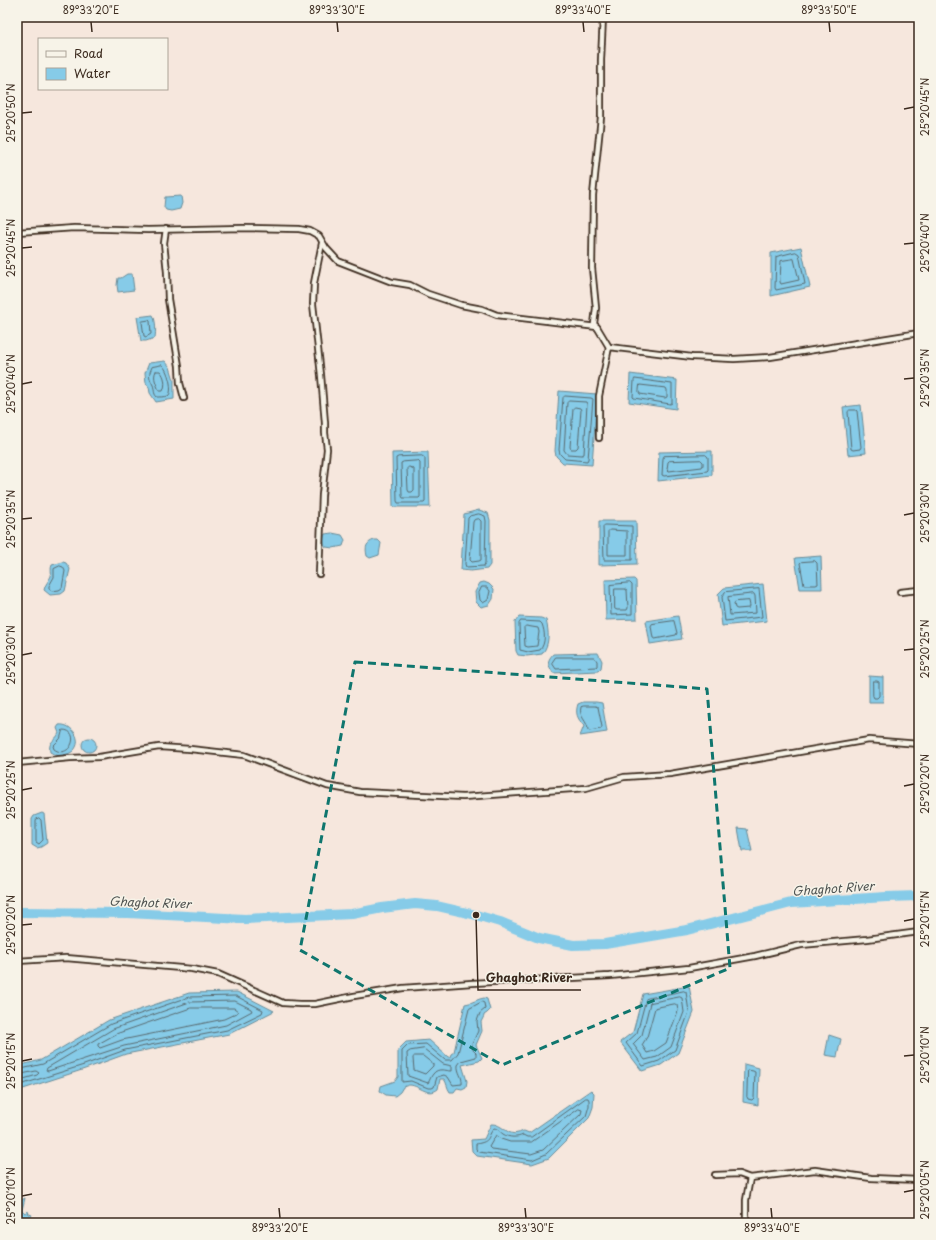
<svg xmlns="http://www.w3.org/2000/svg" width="936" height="1240" font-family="'Playpen Sans',sans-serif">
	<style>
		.water { fill: #86cbe8; stroke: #688b97 }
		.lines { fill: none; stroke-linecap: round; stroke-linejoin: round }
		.shore { stroke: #596a6f; stroke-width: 1 }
		.river { stroke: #86cbe8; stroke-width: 10 }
		.street-casing { stroke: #3b2a1e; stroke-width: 8 }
		.street { stroke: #f7f3e8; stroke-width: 4.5 }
		.marked { fill: none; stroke: #0f766e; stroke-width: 3; stroke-dasharray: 8 5; stroke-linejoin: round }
		.ticks { fill: none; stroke: #3b2a1e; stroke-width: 1.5 }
		.labels { text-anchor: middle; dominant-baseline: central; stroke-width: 3; stroke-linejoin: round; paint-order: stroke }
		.water-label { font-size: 12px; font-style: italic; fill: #4e5250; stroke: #f7f3e8 }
		.leader { fill: none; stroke: #3b2a1e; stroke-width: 1.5 }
		.callout-dot { fill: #3b2a1e; stroke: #f7f3e8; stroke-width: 1.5 }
		.callout-label { font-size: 12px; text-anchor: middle; font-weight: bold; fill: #3b2a1e; stroke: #f7f3e8; stroke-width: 3; stroke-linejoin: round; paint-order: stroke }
		.neatline { fill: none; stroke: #3b2a1e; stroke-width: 1.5 }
		.ticks-label { font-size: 10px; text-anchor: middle; fill: #3b2a1e }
	</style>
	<rect width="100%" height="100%" fill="#f6e7dd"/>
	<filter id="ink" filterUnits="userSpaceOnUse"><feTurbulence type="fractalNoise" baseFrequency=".025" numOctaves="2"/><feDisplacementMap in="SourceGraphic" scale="8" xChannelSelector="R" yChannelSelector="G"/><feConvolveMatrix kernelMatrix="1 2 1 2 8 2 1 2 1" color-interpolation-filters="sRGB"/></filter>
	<g filter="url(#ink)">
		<g class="water">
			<path d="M181,196L182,203L180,209L171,211L166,210L164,207L165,197Z"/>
			<path d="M801,247L810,287L771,296V253Z"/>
			<path d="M127,274H132L134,290L118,292L117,285L118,278H121Z"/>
			<path d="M153,315C156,321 156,331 155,338L146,341H141L137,317Z"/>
			<path d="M165,361L170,367L174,380V399L156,402L150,393L149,387L146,383L145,373L149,363Z"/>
			<path d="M630,374L677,380L676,409L629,402Z"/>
			<path d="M559,391L597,394L592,465L563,463L556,456L555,451Z"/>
			<path d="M861,405L866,453L848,455L843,407Z"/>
			<path d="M712,451V475L658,481L659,452Z"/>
			<path d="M428,452L430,507H393L392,453Z"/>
			<path d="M479,510L488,513L490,520V565L487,569L471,571L461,570L464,514Z"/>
			<path d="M599,521H636L637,564L599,565Z"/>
			<path d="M332,533L342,535L345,540L343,546L333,548L326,547C323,543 323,538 325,534Z"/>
			<path d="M374,540H378L381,543L379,555L370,558L367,556C365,547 366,543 374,540Z"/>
			<path d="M821,556L822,589H800L795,558Z"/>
			<path d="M63,562L66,563L70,569L65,591L61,594L50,595L44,590C45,584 49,581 51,576C52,572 50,569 52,565Z"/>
			<path d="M634,579L636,581L637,619L606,620L605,580Z"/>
			<path d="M484,582L489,584L494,589L493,599L489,605L481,607L476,602L475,592L480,583Z"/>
			<path d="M763,584L767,621L722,626L718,594L724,588Z"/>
			<path d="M678,616L682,639L650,644L646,621Z"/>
			<path d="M519,617L541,618L546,620C549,632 550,644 542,654L527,656L518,655L516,651L515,622Z"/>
			<path d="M598,653L602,661L601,668L598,671L553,673C548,664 546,662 553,654Z"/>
			<path d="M869,676L883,677V702H869Z"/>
			<path d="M583,702H596L602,703L607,732L580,736L584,726C577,718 575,713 578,704Z"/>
			<path d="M59,725C72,723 84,741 73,751C71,753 67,754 64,755C59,757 55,755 50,752C48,740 55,742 59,733L57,728Z"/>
			<circle cx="89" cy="745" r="7"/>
			<path d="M42,813L44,814L47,843L41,847L37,848L32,845V819L34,816Z"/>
			<path d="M738,828L747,829L752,851H742Z"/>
			<path d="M689,986L694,1012L678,1053L661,1065L642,1071L620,1042L633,1032L643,994Z"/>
			<path d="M237,992L274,1011L229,1034L126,1054L85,1069L17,1091V1066L41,1060L109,1020L189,993Z"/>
			<path d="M484,998L487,999L490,1010L487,1013L484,1015V1016L481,1022L482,1031L476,1045L482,1058L479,1061L462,1065L467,1081L466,1087L462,1089L457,1088L454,1092H450C447,1088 447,1083 444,1079H440L438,1089C428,1097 420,1086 410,1085C408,1085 406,1086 403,1087L400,1092L395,1096L386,1095L380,1091L381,1086L395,1081L398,1077V1050L406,1042L429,1040L448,1057H450L451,1054L454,1052L465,1004C473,1003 477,999 484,998Z"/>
			<path d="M829,1035L841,1039L837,1057L825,1055Z"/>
			<path d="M744,1064L759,1068L758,1105L743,1102Z"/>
			<path d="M591,1090L594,1093L593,1107L589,1118L549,1158L532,1164L477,1156L472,1151L471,1140L484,1139L491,1124C502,1123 508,1137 518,1133C520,1133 522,1131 524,1131L529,1133Z"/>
			<path d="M25,1198L22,1210L25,1213L28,1211L29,1214L32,1215L29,1220L30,1223H17V1209L19,1208L20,1201Z"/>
		</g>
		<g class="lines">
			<g class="shore">
				<path d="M796,252L799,254L805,284L776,290L775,288L776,257Z"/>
				<path d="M794,259L799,280L781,284L780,282L781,261Z"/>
				<path d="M143,321L149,320L150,321L151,334L146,337L144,336L142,322Z"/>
				<path d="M162,365C168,369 174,392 168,396C165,397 160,397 157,397C153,393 155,390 153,385C149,377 148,376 152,367Z"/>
				<path d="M156,371H160C165,376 166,385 163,391H159C157,384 152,378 156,371Z"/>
				<path d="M635,379L672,384V403L670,404L634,398L633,397L634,381Z"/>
				<path d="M640,385L666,388L667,390V397L665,398L640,394L639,392Z"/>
				<path d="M565,396L591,398L593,399L588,459L587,461L565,459L560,454L559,450L563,398Z"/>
				<path d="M569,401L586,402L587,404L584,454L582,455L567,454L564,450L567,403Z"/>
				<path d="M575,407L580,408L581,410L578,447L576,449H571L570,447L573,409Z"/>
				<path d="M850,410H856L857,411L861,447L860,449L853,450L851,449L848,412Z"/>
				<path d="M706,455L708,457V470L707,471L664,476L662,475L663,458L664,456Z"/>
				<path d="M422,456L425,458V502L424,503H398L397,501L396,458L398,457Z"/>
				<path d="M701,460L703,462V465L702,467L669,471L667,469L668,462L669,461Z"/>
				<path d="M418,461L420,463V497L419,498H403L402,496L401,463L403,462Z"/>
				<path d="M409,467L412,468L414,469V490L412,492H409L408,490L407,469Z"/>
				<path d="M479,514L485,516L486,521L485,563L484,566L466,567L465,564L468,518L470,516Z"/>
				<path d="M479,519L481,521V560L479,561L472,562L470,560L473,522L474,520Z"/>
				<path d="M605,525L632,526V560H604L603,527Z"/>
				<path d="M610,530L627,531V555H608V532Z"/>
				<path d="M815,561L817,563L818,584L816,585H804L800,563L801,562Z"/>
				<path d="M60,566L63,567L65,571L62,588L59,590L52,591L49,589V586L54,577V569Z"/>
				<path d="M630,583L632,585V614L611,615L610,585Z"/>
				<path d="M482,587H487L490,591L488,600L483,603L480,600L479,593Z"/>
				<path d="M615,589H625L627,590L628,608L627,610H617L615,609Z"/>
				<path d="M759,589L762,617L725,621L722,597L725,592Z"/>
				<path d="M754,594L755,596L756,613L730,615L728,597Z"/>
				<path d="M749,601L750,606L749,608L737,609L735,608L734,604L735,602Z"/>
				<path d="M521,621L540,622L542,624C545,632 546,643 540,650L528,652L520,650L519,624Z"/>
				<path d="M674,621L677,633L676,635L655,639L653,638L651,626L652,624Z"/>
				<path d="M526,626L538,628L539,632L537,646L528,647L525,646L524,628Z"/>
				<path d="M556,657H594L597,661V666L596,667L556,669L552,663Z"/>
				<path d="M873,681H877L879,682V696L877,698H874L873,696Z"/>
				<path d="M584,706H595L598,707L602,727L601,729L589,731L588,730C588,721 578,717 581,707Z"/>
				<path d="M63,730C82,730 70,761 54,749L53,746L60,739Z"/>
				<path d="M39,818L41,820L43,840L39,844L36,842V820Z"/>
				<path d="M684,991L686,992L689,1012L675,1050L659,1061L643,1066L626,1043L637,1033L646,999Z"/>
				<path d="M680,997L682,998L684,1012L671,1047L657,1057L645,1060L633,1044L642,1035L650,1003Z"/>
				<path d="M190,1002L235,1001L251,1009L252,1011L226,1025L124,1046L48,1071L46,1070L47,1068L113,1029Z"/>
				<path d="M482,1002L484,1003L485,1009L480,1013L477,1021L478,1031L472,1044L473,1050L476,1053V1057L461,1061L458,1065C457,1072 463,1077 462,1084L453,1085L448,1077L444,1075L437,1077L434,1087L432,1088H428L411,1081L402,1082V1051L408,1045L426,1044L445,1060H452L458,1053L469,1009Z"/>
				<path d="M675,1004L677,1005L678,1011L666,1043L654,1051L647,1053L642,1045L647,1037L655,1008Z"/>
				<path d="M191,1008H234L238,1011L237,1013L224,1019L122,1040L100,1048L98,1046V1044L116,1034Z"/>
				<path d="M424,1049L443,1064L452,1066V1071C446,1071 438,1067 433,1074C431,1076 430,1080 428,1083L408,1076L407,1053L410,1051Z"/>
				<path d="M415,1056H423L433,1064V1066L425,1074L414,1070L413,1058Z"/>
				<path d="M17,1070L43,1064L111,1024L189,997L236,996L263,1010L262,1013L227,1030L125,1050L84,1065L17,1086"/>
				<path d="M748,1070L753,1071L755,1072L754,1098L752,1100L748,1099L747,1097Z"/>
				<path d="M17,1075L36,1071L39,1073L37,1075L17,1081"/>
				<path d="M586,1098H588L589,1100V1106L586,1116L546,1154L532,1160L479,1152L476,1149V1144C492,1141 486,1138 494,1128C499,1129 499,1131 503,1134C509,1138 517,1138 523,1135L527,1137H531Z"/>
				<path d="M579,1109L582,1110L581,1114L543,1150L531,1154L491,1149L489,1147L496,1135L501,1139L510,1142H531Z"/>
			</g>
			<path class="river" d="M17,912L128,913L245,919L352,914L382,908L415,904L437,906L476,915L500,922L539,938L573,945L605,944L687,930L791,903L886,897L919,896"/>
			<g class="street-casing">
				<g id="street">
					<path d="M166,229L164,243L167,272L168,299L179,366L180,383L184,398"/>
					<path d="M17,232L74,228L148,230L243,228L299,229L310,231L319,236L326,248L338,261L392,282L410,285L428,294L461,305L482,309L497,315L597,327L609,347L692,357L734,359L770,357L919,333"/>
					<path d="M597,327L594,324L596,308L592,268L593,195L601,117V60L603,17"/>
					<path d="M599,438V396L609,347"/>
					<path d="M319,574L322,495L327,449L325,433V423L321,375L313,304L314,283L322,243"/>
					<path d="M900,592L919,590"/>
					<path d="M17,763L70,758L99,757L159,747L190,749L244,755L327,786L360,792L463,797L586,788L624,777L670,774L869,740L919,744"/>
					<path d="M17,961L66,958L192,969L218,974L283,1003L300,1004H315L354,996L403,988L472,983L610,976L689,968L755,956L801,945L867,939L919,932"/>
					<path d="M715,1175L739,1174L750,1178L815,1170L871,1178L919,1180"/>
					<path d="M746,1223V1200L750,1178"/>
				</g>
			</g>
			<use href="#street" class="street"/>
		</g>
	</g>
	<path class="marked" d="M355,662L707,689L730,968L502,1065L300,950Z"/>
	<path class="ticks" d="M91,22L92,32M337,22L338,32M583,22L584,32M829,22L830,32M904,109L914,107M22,113L32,112M904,244L914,243M22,248L32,247M904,379L914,378M22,384L32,382M904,515L914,513M22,519L32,518M904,650L914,649M22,655L32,653M904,786L914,784M22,790L32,788M904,921L914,919M22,925L32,924M904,1056L914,1055M22,1061L32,1059M904,1192L914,1190M22,1196L32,1194M279,1208L280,1218M525,1208L526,1218M771,1208L772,1218"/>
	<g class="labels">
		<g class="water-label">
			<text transform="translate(833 888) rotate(-4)">Ghaghot River</text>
			<text transform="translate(150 902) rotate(2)">Ghaghot River</text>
		</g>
	</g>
	<path class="leader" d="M476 915L478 990H581"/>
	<circle class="callout-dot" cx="476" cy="915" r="4"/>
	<g class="callout-label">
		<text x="529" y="982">Ghaghot River</text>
	</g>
	<rect width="936" height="1240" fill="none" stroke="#f7f3e8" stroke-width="44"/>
	<rect x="38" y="38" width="130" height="52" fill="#f7f3e8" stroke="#aca397"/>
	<rect x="46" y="51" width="20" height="6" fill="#f7f3e8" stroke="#aca397"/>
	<text x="74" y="58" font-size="12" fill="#3b2a1e">Road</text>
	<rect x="46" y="68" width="20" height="12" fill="#86cbe8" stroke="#aca397"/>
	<text x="74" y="78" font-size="12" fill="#3b2a1e">Water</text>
	<rect x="22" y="22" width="892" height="1196" class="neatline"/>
	<g class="ticks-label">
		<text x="91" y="14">89°33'20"E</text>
		<text x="337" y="14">89°33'30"E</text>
		<text x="583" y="14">89°33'40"E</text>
		<text x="829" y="14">89°33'50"E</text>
		<text transform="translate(925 107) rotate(-90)" y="4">25°20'45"N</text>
		<text transform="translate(11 113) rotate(-90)" y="4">25°20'50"N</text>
		<text transform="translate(925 243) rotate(-90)" y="4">25°20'40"N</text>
		<text transform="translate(11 248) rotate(-90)" y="4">25°20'45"N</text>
		<text transform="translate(925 378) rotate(-90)" y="4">25°20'35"N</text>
		<text transform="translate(11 384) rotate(-90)" y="4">25°20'40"N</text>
		<text transform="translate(925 513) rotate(-90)" y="4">25°20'30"N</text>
		<text transform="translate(11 519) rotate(-90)" y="4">25°20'35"N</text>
		<text transform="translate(925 649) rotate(-90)" y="4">25°20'25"N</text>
		<text transform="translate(11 655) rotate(-90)" y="4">25°20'30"N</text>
		<text transform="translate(925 784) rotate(-90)" y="4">25°20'20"N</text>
		<text transform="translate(11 790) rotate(-90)" y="4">25°20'25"N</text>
		<text transform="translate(925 919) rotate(-90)" y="4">25°20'15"N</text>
		<text transform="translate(11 925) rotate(-90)" y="4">25°20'20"N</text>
		<text transform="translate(925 1055) rotate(-90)" y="4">25°20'10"N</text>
		<text transform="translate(11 1061) rotate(-90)" y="4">25°20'15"N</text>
		<text transform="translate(925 1190) rotate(-90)" y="4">25°20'05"N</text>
		<text transform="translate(11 1196) rotate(-90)" y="4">25°20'10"N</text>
		<text x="280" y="1232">89°33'20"E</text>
		<text x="526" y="1232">89°33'30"E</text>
		<text x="772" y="1232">89°33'40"E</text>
	</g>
</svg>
